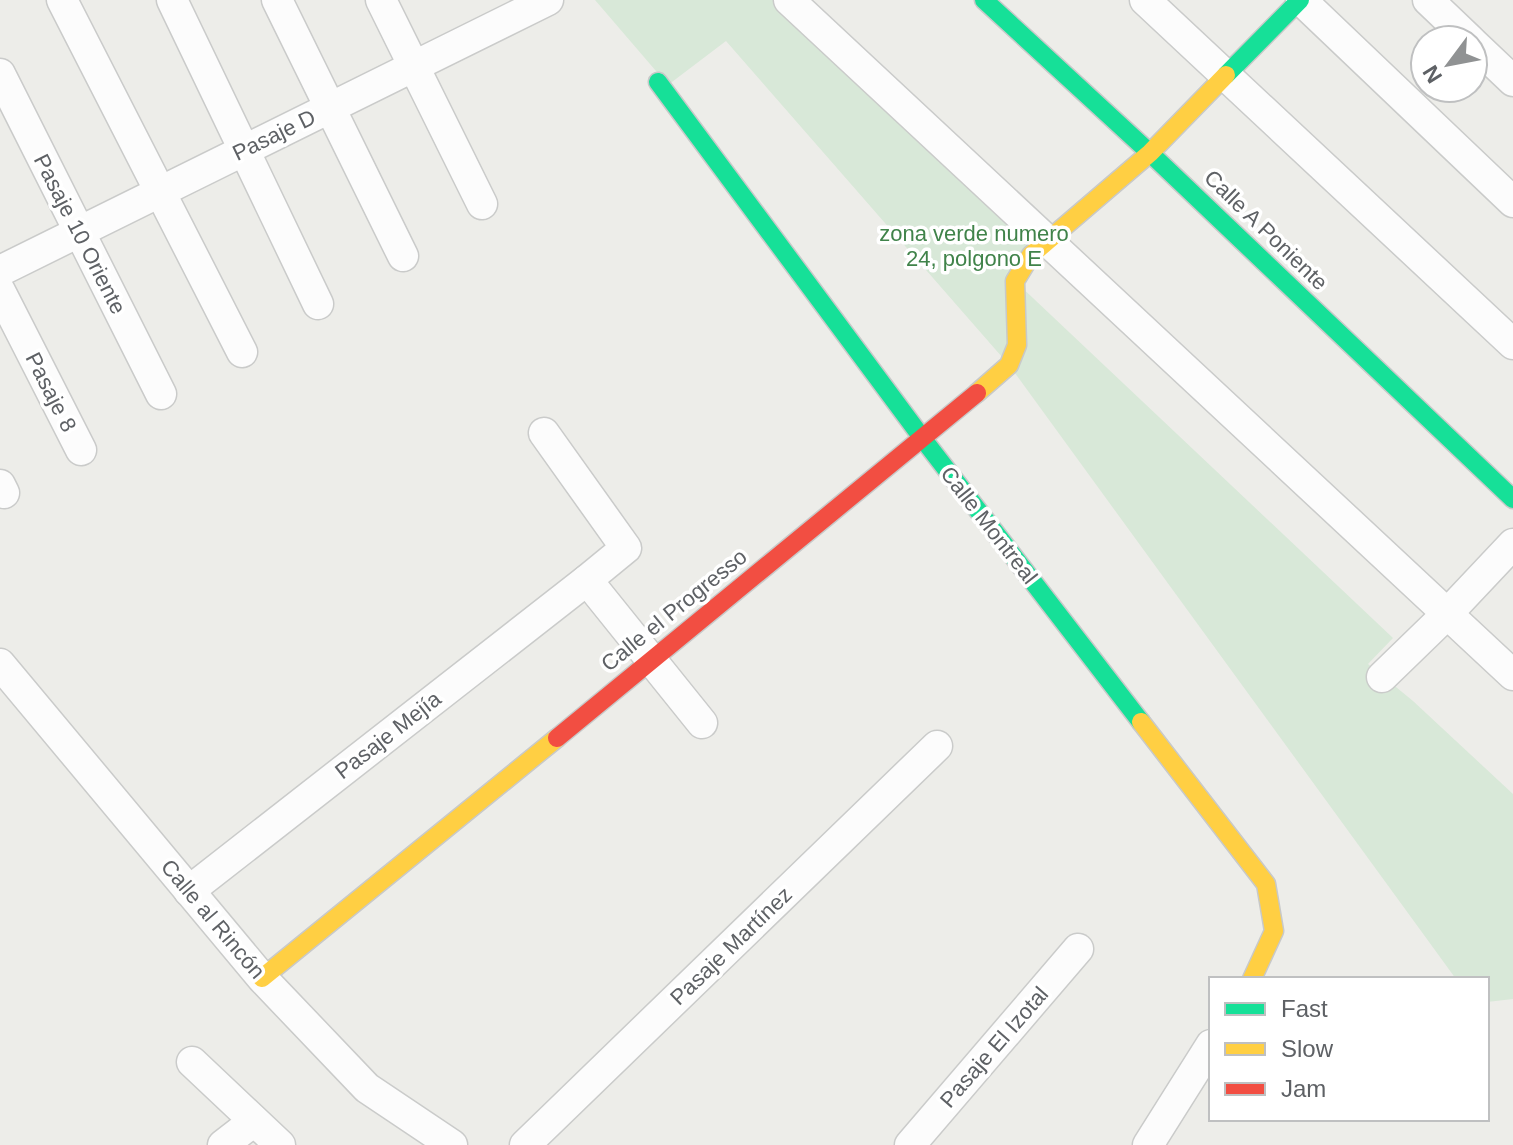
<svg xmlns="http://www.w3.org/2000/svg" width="1513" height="1145" font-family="Arial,sans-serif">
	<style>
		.green { fill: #d8e8d8 }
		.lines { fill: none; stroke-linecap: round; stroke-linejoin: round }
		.street-casing { stroke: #cacbca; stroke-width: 33 }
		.fast-casing { stroke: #c8c9c9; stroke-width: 21 }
		.slow-casing { stroke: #c8c9c9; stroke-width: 21 }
		.jam-casing { stroke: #c8c9c9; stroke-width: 21 }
		.street { stroke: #fcfcfc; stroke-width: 30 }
		.fast { stroke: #16e098; stroke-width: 18 }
		.slow { stroke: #ffcf43; stroke-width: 18 }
		.jam { stroke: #f24e42; stroke-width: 18 }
		.labels { text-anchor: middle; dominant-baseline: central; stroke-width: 7; stroke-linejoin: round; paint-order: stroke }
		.street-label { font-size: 22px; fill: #5e6165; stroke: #fff }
		.park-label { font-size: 22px; fill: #40834a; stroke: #fff }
	</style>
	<rect width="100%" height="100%" fill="#edede9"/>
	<path class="green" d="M595,0H789L1047,241L1015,281L1393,638L1368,664L1413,701L1513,794V999L1487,1002V979H1456L1009,365L726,41L668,85Z"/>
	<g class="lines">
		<g class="street-casing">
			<g id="street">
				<path d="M62,0L242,352"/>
				<path d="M172,0L318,304"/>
				<path d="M277,0L403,256"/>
				<path d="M381,0L482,204"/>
				<path d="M789,0L1513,675"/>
				<path d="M1145,0L1513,344"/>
				<path d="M1301,0L1513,202"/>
				<path d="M1428,0L1470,40"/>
				<path d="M1473,43L1513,81"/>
				<path d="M0,74L161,394"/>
				<path d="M0,271L548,0"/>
				<path d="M0,291L81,450"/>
				<path d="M544,433L626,548L587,580L702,723"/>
				<path d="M0,485L4,493"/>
				<path d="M0,664L262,978L367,1088L452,1145"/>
				<path d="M1382,677L1447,614L1513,544"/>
				<path d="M189,891L587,580"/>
				<path d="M192,1062L280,1145"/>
				<path d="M223,1145L254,1121"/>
				<path d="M525,1145L937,746"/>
				<path d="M910,1145L1078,949"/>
				<path d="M1148,1145L1211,1045"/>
			</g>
		</g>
		<g class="fast-casing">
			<g id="fast">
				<path d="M984,0L1150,153L1513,499"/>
				<path d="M1226,75L1300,0"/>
				<path d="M658,82L923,439L1141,722"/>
			</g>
		</g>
		<g class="slow-casing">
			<g id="slow">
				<path d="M977,393L1009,365L1017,345L1015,281L1031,255L1150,153L1226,75"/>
				<path d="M1141,722L1266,884L1274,931L1252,979"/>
				<path d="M262,978L557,738"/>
			</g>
		</g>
		<g class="jam-casing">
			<path id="jam" d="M557,738L977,393"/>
		</g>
		<use href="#street" class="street"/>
		<use href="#fast" class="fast"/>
		<use href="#slow" class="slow"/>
		<use href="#jam" class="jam"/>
	</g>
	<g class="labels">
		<g class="street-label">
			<text transform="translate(274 135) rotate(-26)">Pasaje D</text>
			<text transform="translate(1266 230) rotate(44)">Calle A Poniente</text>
			<text transform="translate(80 234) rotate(63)">Pasaje 10 Oriente</text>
			<text transform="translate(51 392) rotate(63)">Pasaje 8</text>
			<text transform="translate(989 525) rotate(52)">Calle Montreal</text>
			<text transform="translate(674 610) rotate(-39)">Calle el Progresso</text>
			<text transform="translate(388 735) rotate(-38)">Pasaje Mejía</text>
			<text transform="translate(213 919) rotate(50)">Calle al Rincón</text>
			<text transform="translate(731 946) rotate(-44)">Pasaje Martínez</text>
			<text transform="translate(994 1047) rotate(-49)">Pasaje El Izotal</text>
		</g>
		<g class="park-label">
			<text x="974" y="233">zona verde numero<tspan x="974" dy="25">24, polgono E</tspan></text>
		</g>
	</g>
	<rect x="1209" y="977" width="280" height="144" fill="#ffffff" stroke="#bfc0c1" stroke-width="2"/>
	<rect x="1225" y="1003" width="40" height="12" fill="#16e098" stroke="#bfc0c1" stroke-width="2"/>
	<text x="1281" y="1017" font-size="24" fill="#5e6165">Fast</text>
	<rect x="1225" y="1043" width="40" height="12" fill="#ffcf43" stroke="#bfc0c1" stroke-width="2"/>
	<text x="1281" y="1057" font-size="24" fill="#5e6165">Slow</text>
	<rect x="1225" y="1083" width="40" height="12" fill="#f24e42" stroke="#bfc0c1" stroke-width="2"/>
	<text x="1281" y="1097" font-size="24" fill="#5e6165">Jam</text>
	<g transform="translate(1449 64) rotate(238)"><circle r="38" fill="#ffffff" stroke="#bfc0c1" stroke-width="2"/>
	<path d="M0-6L14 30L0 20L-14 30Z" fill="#909293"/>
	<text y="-12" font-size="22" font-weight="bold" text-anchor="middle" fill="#5e6165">N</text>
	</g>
</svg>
